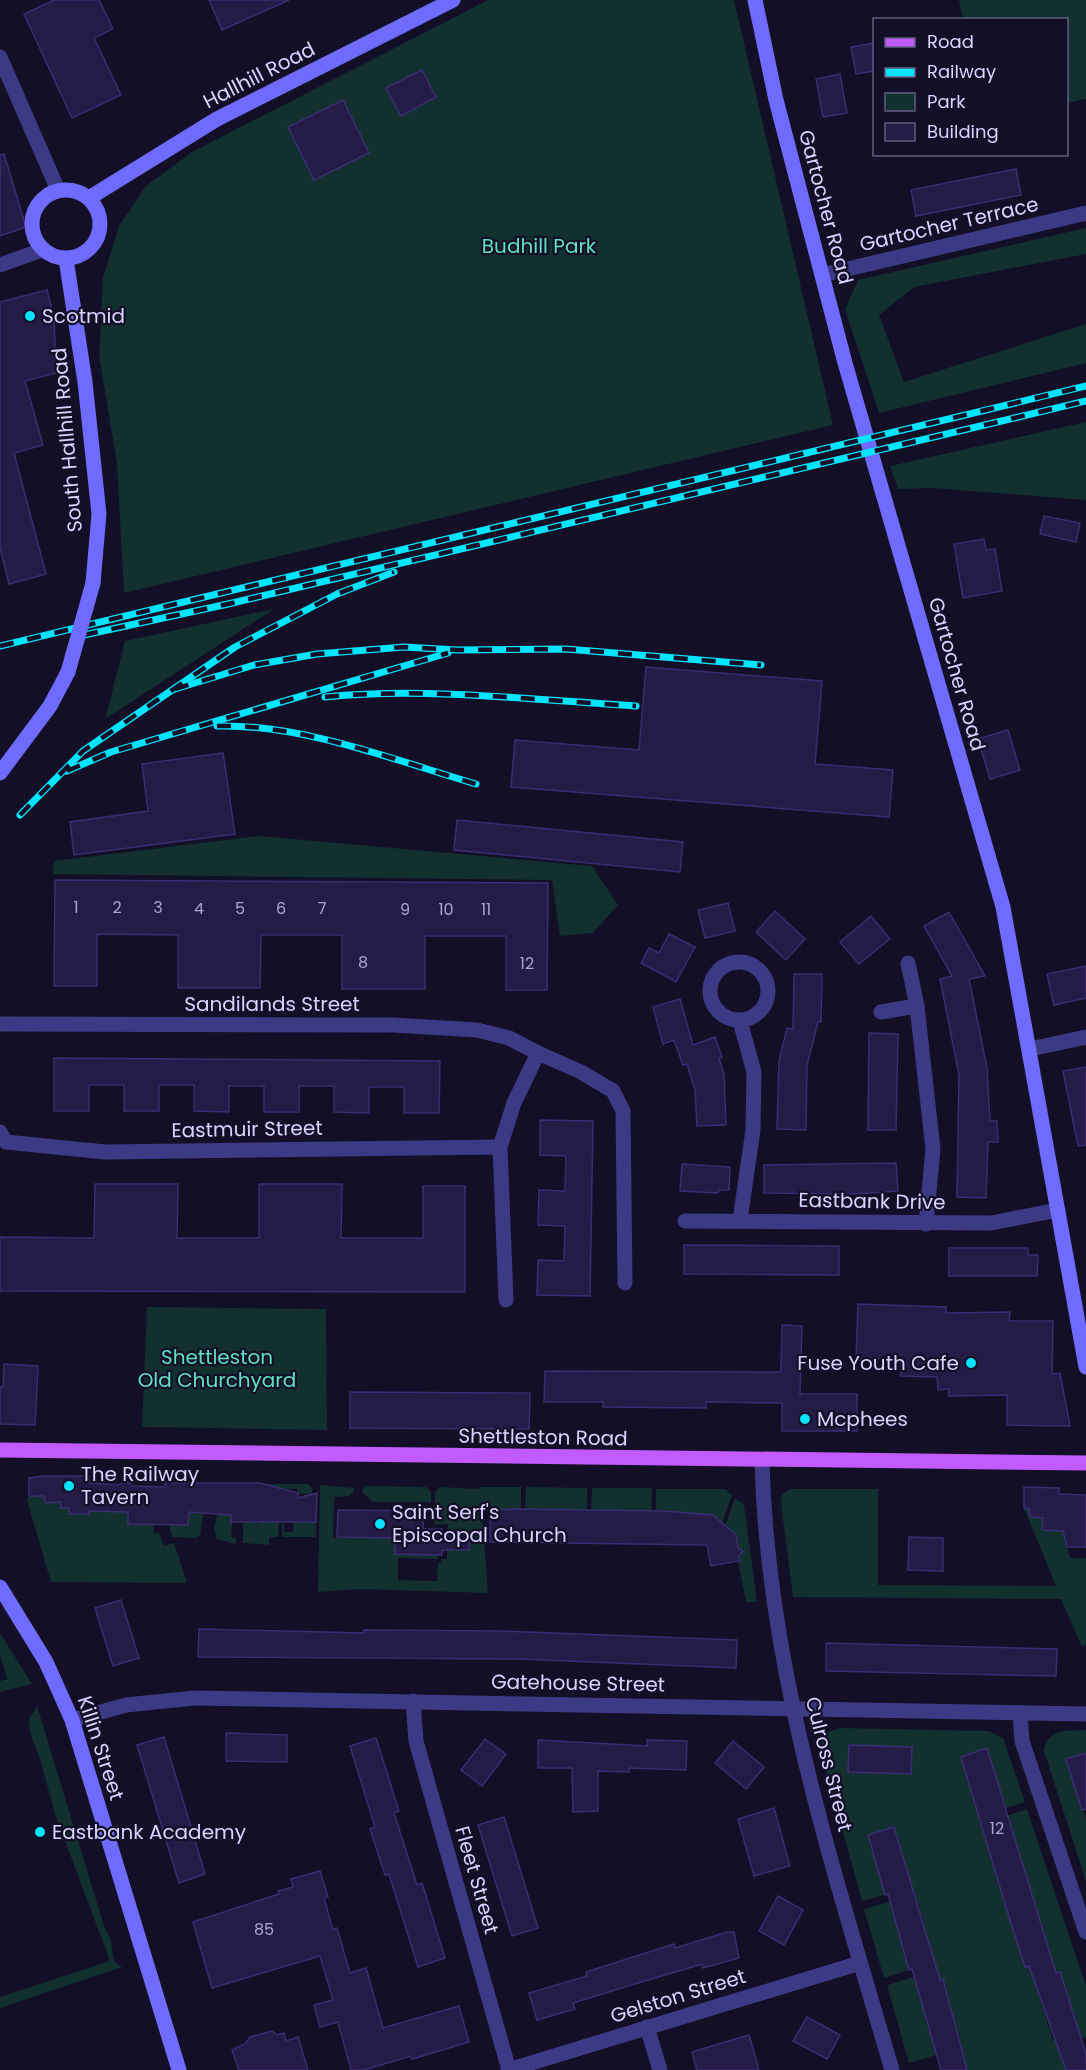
<svg xmlns="http://www.w3.org/2000/svg" width="1086" height="2070" font-family="Poppins,sans-serif">
	<style>
		.green { fill: #12302f; fill-rule: evenodd }
		.building { fill: #241b47; stroke: #3b2d73; stroke-width: 1.5 }
		.lines { fill: none; stroke-linecap: round; stroke-linejoin: round }
		.street { stroke: #3d3a85; stroke-width: 15 }
		.secondary { stroke: #6f6bff; stroke-width: 15 }
		.primary { stroke: #c25bff; stroke-width: 15 }
		.rail-casing { stroke: #00e5ff; stroke-width: 7 }
		.rail { stroke: #130f26; stroke-width: 4.5; stroke-dasharray: 14; stroke-linecap: butt }
		.secondary-bridge { stroke: #6f6bff; stroke-width: 15 }
		.poi-dot { fill: #00e5ff; stroke: #130f26; stroke-width: 2 }
		.labels { text-anchor: middle; dominant-baseline: central; stroke-width: 4.5; stroke-linejoin: round; paint-order: stroke }
		.number-label { font-size: 16px; fill: #aca6d1 }
		.street-label { font-size: 20px; fill: #d9d4ff; stroke: #130f26 }
		.park-label { font-size: 20px; fill: #5fe0c0; stroke: #130f26 }
		.poi-label { font-size: 20px; fill: #d9d4ff; stroke: #130f26; text-anchor: start }
	</style>
	<rect width="100%" height="100%" fill="#130f26"/>
	<g class="green">
		<path d="M488,0H734L833,425L124,593L117,464L99,355L103,278L119,226L146,186L192,152Z"/>
		<path d="M959,0H1086V99L1067,103L1066,20L963,19Z"/>
		<path d="M1086,228V254L914,287L879,315L904,382L1086,324V363L879,413L845,309L858,280Z"/>
		<path d="M1086,422V500L933,488L898,489L890,466Z"/>
		<path d="M274,609L105,719V720L125,641Z"/>
		<path d="M259,836L592,866L618,905L593,933L560,936L552,880L53,874L54,861Z"/>
		<path d="M147,1307L326,1309L327,1430L142,1427Z"/>
		<path d="M259,1484H308L312,1488V1494H298L297,1489H281Z"/>
		<path d="M320,1485L354,1488V1492L349,1496L334,1497L333,1538H395L438,1554V1559L398,1558V1580L437,1581L438,1563H441V1559H447V1544L450,1550H469V1534L447,1540L448,1524H434L435,1492L440,1487L477,1489L480,1487H521V1511L513,1509L482,1511L488,1593L358,1589L318,1592Z"/>
		<path d="M89,1486L116,1487L115,1512H128V1524L142,1525L143,1513H152L154,1534L159,1532L164,1546L174,1543L187,1583L51,1582L27,1500L29,1496H44L45,1503L61,1502L69,1508L70,1514H89Z"/>
		<path d="M365,1486L426,1487L431,1492V1502H373L362,1492Z"/>
		<path d="M526,1487L587,1488V1512L525,1511Z"/>
		<path d="M592,1488H652L651,1512L599,1510L591,1512Z"/>
		<path d="M656,1489H725L732,1495L722,1523L697,1513C686,1515 666,1508 656,1512Z"/>
		<path d="M791,1489H878V1585L1056,1586L1024,1508L1029,1509L1030,1517L1043,1518V1530H1056L1057,1512L1070,1558H1086V1645L1082,1647L1061,1599L793,1597L781,1503L782,1494Z"/>
		<path d="M735,1498L744,1505L757,1602H746L738,1561L740,1549L725,1526Z"/>
		<path d="M189,1507L204,1509L200,1535L196,1538L172,1537L167,1516L180,1525L188,1524Z"/>
		<path d="M217,1514L233,1515L231,1537L236,1538V1544L217,1539L214,1530Z"/>
		<path d="M243,1514L257,1521V1527L258,1522H279L278,1537H269V1545L243,1543Z"/>
		<path d="M282,1522H284V1532H293L294,1522H316V1537H282Z"/>
		<path d="M0,1633L32,1684L0,1692V1681L7,1679L0,1655Z"/>
		<path d="M37,1706L104,1926L110,1937L114,1961L122,1967L0,2008V1997L110,1961L55,1814L41,1762L30,1733L29,1719Z"/>
		<path d="M840,1728L989,1731L1003,1738L1025,1802L1006,1808L987,1748L961,1757L983,1824L1027,1809L1086,1986V2037L1058,2047L1066,2070H967L960,2048L909,2063L887,1985L937,1970L918,1902L892,1910L909,1970L884,1978L864,1909L913,1895L893,1827L868,1835L885,1895L862,1901L821,1752V1743L826,1733ZM849,1745L912,1747L911,1774L849,1772ZM1010,1824L1029,1883L1003,1891ZM1060,1972L1078,2032L1053,2040L1034,1981ZM943,1979L960,2039L935,2047L917,1987Z"/>
		<path d="M1086,1730V1753L1066,1760L1086,1819V1881L1044,1751C1047,1728 1068,1731 1086,1730Z"/>
	</g>
	<g class="building">
		<path d="M54,0H99L113,29L94,38L121,95L72,118L24,14Z"/>
		<path d="M209,0H289L222,30Z"/>
		<path d="M874,43V71L856,74L851,47Z"/>
		<path d="M422,70L436,97L401,116L386,88Z"/>
		<path d="M840,74L847,113L823,117L816,79Z"/>
		<path d="M343,100L369,153L314,180L288,127Z"/>
		<path d="M4,154L26,227L0,236V155Z"/>
		<path d="M1016,169L1021,195L916,216L911,190Z"/>
		<path d="M47,290L54,317L56,373L25,381L43,445L14,453L46,574L9,584L0,548V302Z"/>
		<path d="M1044,516L1080,523L1076,542L1040,534Z"/>
		<path d="M984,539L986,550L995,549L1002,591L963,598L954,544Z"/>
		<path d="M646,667L822,681L815,764L893,770L889,817L511,787L515,740L639,750Z"/>
		<path d="M1008,730L1020,770L990,779L978,739Z"/>
		<path d="M223,753L235,834L74,855L70,822L148,811L142,764Z"/>
		<path d="M457,820L683,842L680,872L454,850Z"/>
		<path d="M55,880L548,883L547,990H506V936H425V989H342V935H261L260,988H178V935L97,934V986H54Z"/>
		<path d="M728,903L735,931L705,938L698,910Z"/>
		<path d="M775,911L805,939L786,960L756,932Z"/>
		<path d="M949,912L985,976L969,979L987,1068L990,1121H997L998,1142H988L986,1198L957,1197L959,1075L940,979L952,976L924,926Z"/>
		<path d="M871,916L890,939L859,964L840,942Z"/>
		<path d="M669,934L695,947L676,982L641,963L649,948L659,953Z"/>
		<path d="M1086,966V998L1054,1005L1047,974Z"/>
		<path d="M794,974H822L821,1022H818L807,1065L806,1130L777,1129L779,1061L787,1028L793,1029Z"/>
		<path d="M680,999L693,1045L715,1037L722,1057L719,1058L724,1074L726,1125L697,1126L695,1090L687,1064L683,1065L674,1040L663,1044L653,1007Z"/>
		<path d="M869,1033L898,1034L896,1130H868Z"/>
		<path d="M54,1058L440,1061L439,1113H404V1087H369V1113L334,1112V1086H299V1112H264V1086H229V1112L194,1111V1085H159V1111H124V1085H89V1111H54Z"/>
		<path d="M1086,1067V1145L1078,1146L1063,1071Z"/>
		<path d="M540,1120L593,1121L590,1296L537,1295L538,1260L564,1261L565,1226L538,1225L539,1190L565,1191L566,1156L540,1155Z"/>
		<path d="M896,1163L898,1191L853,1194L764,1193V1165Z"/>
		<path d="M682,1164L730,1167L729,1190H719L718,1193L680,1191Z"/>
		<path d="M95,1184H178L177,1238H259V1184H342L341,1238H423V1186H465V1292L0,1291V1237L94,1238Z"/>
		<path d="M684,1245L839,1246V1275L684,1274Z"/>
		<path d="M949,1248H1028V1255H1038L1037,1276H949Z"/>
		<path d="M858,1304L946,1307V1313L1010,1312L1009,1321H1053L1052,1374L1060,1373L1070,1426L1007,1425V1395L949,1396V1389L938,1390L937,1377L901,1376V1359L856,1358Z"/>
		<path d="M782,1325L802,1326L800,1394H857V1431H782V1403L706,1402V1408L603,1407V1402H544L545,1371L781,1372Z"/>
		<path d="M4,1364L38,1366L35,1425L0,1424V1387H3Z"/>
		<path d="M350,1392L530,1393L529,1429L350,1428Z"/>
		<path d="M44,1476H89V1483L118,1485L126,1481L133,1486L165,1487V1483H260L298,1493V1498L317,1493L316,1522H231V1515L189,1512L188,1525L128,1524V1512L89,1511V1514H69V1508H61V1502L45,1503L44,1496H29V1478Z"/>
		<path d="M1024,1487L1059,1488V1494L1086,1495V1547H1067L1063,1531L1042,1530L1043,1518L1030,1517L1029,1509L1024,1508Z"/>
		<path d="M513,1509L664,1511L713,1515L736,1535L738,1548L743,1551L739,1556L740,1561L711,1566L707,1545L490,1542V1511Z"/>
		<path d="M338,1510L424,1511L423,1529H442V1534H469V1550H442V1555L395,1554V1538L337,1537Z"/>
		<path d="M909,1537L943,1538V1571L908,1570Z"/>
		<path d="M121,1600L139,1658L113,1666L95,1608Z"/>
		<path d="M199,1629L364,1633V1630L502,1631L737,1640L736,1668L519,1659L198,1657Z"/>
		<path d="M826,1643L1057,1649L1056,1676L826,1671Z"/>
		<path d="M226,1733L287,1735V1762L226,1761Z"/>
		<path d="M164,1737L205,1874L179,1883L137,1745Z"/>
		<path d="M376,1738L399,1811L394,1813L417,1885L422,1883L445,1958L418,1967L389,1874L385,1875L370,1829L375,1827L350,1746Z"/>
		<path d="M485,1739L506,1754L482,1786L461,1770Z"/>
		<path d="M538,1740L647,1746V1740L687,1741L686,1770L629,1768V1772L598,1771V1811L573,1812L572,1768H538Z"/>
		<path d="M733,1741L764,1767L746,1789L715,1763Z"/>
		<path d="M849,1745L912,1747L911,1774L848,1772Z"/>
		<path d="M987,1748L1056,1973L1060,1972L1086,2054V2070H1066L1029,1966L1025,1967L1006,1907L961,1757Z"/>
		<path d="M1086,1753V1809L1082,1810L1066,1759Z"/>
		<path d="M774,1808L790,1866L754,1876L738,1819Z"/>
		<path d="M504,1817L538,1928L512,1936L478,1825Z"/>
		<path d="M894,1827L940,1980L943,1979L967,2070H941L912,1969L909,1970L888,1894L885,1895L868,1835Z"/>
		<path d="M320,1871L328,1897L324,1898L333,1930L337,1928L350,1973L366,1968L383,2028L459,2006L469,2042L412,2059L411,2056L364,2070H351L338,2022L320,2027L314,2005L333,2000L320,1956L212,1988L193,1922L279,1894L278,1891L293,1887L291,1879Z"/>
		<path d="M778,1896L803,1910L784,1945L759,1931Z"/>
		<path d="M727,1932H734L739,1958L703,1968L702,1964L628,1986L573,2003L575,2009L537,2020L529,1993L587,1976L586,1972L674,1944L675,1948Z"/>
		<path d="M807,2017L840,2035L827,2059L793,2041Z"/>
		<path d="M272,2031L277,2035L284,2033L286,2041L298,2037L308,2070H239L232,2050L245,2044L250,2037Z"/>
		<path d="M749,2035L759,2070H697L692,2052Z"/>
	</g>
	<g class="lines">
		<g class="street">
			<path d="M0,57L58,190"/>
			<path d="M0,265L42,250"/>
			<path d="M822,275L1086,213"/>
			<circle cx="739" cy="991" r="29"/>
			<path d="M908,963L917,1006L933,1149L926,1224"/>
			<path d="M881,1012L917,1006"/>
			<path d="M740,1021L754,1072L753,1130L740,1220"/>
			<path d="M0,1024L393,1025L477,1030L509,1038L538,1053L514,1103L500,1147L506,1300"/>
			<path d="M1030,1049L1086,1037"/>
			<path d="M538,1053L581,1072L613,1091L623,1111L625,1283"/>
			<path d="M0,1132L6,1142L105,1152L500,1147"/>
			<path d="M685,1221L991,1223L1058,1210"/>
			<path d="M762,1461C767,1669 834,1871 892,2070"/>
			<path d="M413,1701L416,1741L509,2070"/>
			<path d="M1020,1713L1022,1741L1086,1932"/>
			<path d="M72,1720L126,1705L194,1698L1086,1714"/>
			<path d="M647,2027L660,2070"/>
			<path d="M508,2070L860,1963"/>
		</g>
		<g class="secondary">
			<path d="M755,0L776,100L845,363L1003,907L1086,1367"/>
			<circle cx="66" cy="224" r="34"/>
			<path d="M89,198L217,119L453,0"/>
			<path d="M66,259L85,382L99,514L93,583"/>
			<path d="M0,773L50,706L68,672"/>
			<path d="M0,1587L46,1662L72,1720L179,2070"/>
		</g>
		<path class="primary" d="M0,1450L1086,1463"/>
		<g class="rail-casing">
			<g id="rail">
				<path d="M84,635L228,604L1086,401"/>
				<path d="M0,646L1086,386"/>
				<path d="M175,689L254,665L317,654L404,647L457,650L566,649L761,665"/>
				<path d="M325,697C428,687 533,700 636,706"/>
				<path d="M217,726C303,724 394,760 476,784"/>
				<path d="M67,771L111,752L448,653"/>
				<path d="M20,815L83,751L235,647L337,594L394,572"/>
			</g>
		</g>
		<use href="#rail" class="rail"/>
		<path class="secondary-bridge" d="M68,672L93,583"/>
	</g>
	<g class="poi-dot">
		<circle cx="30" cy="316" r="6"/>
		<circle cx="971" cy="1363" r="6"/>
		<circle cx="805" cy="1419" r="6"/>
		<circle cx="69" cy="1486" r="6"/>
		<circle cx="380" cy="1524" r="6"/>
		<circle cx="40" cy="1832" r="6"/>
	</g>
	<g class="labels">
		<g class="number-label">
			<text x="76" y="907">1</text>
			<text x="117" y="907">2</text>
			<text x="158" y="907">3</text>
			<text x="199" y="908">4</text>
			<text x="240" y="908">5</text>
			<text x="281" y="908">6</text>
			<text x="322" y="908">7</text>
			<text x="405" y="909">9</text>
			<text x="446" y="909">10</text>
			<text x="486" y="909">11</text>
			<text x="363" y="962">8</text>
			<text x="527" y="963">12</text>
			<text x="997" y="1828">12</text>
			<text x="264" y="1929">85</text>
		</g>
		<g class="street-label">
			<text transform="translate(259 75) rotate(-27)">Hallhill Road</text>
			<text transform="translate(826 207) rotate(75)">Gartocher Road</text>
			<text transform="translate(949 224) rotate(-13)">Gartocher Terrace</text>
			<text transform="translate(67 440) rotate(-95)">South Hallhill Road</text>
			<text transform="translate(957 674) rotate(74)">Gartocher Road</text>
			<text x="272" y="1004">Sandilands Street</text>
			<text transform="translate(247 1129) rotate(-1)">Eastmuir Street</text>
			<text transform="translate(872 1201) rotate(1)">Eastbank Drive</text>
			<text transform="translate(543 1437) rotate(1)">Shettleston Road</text>
			<text transform="translate(578 1683) rotate(1)">Gatehouse Street</text>
			<text transform="translate(101 1748) rotate(72)">Killin Street</text>
			<text transform="translate(829 1764) rotate(76)">Culross Street</text>
			<text transform="translate(477 1880) rotate(74)">Fleet Street</text>
			<text transform="translate(678 1996) rotate(-17)">Gelston Street</text>
		</g>
		<g class="park-label">
			<text x="539" y="246">Budhill Park</text>
			<text x="217" y="1357">Shettleston<tspan x="217" dy="23">Old Churchyard</tspan></text>
		</g>
		<g class="poi-label">
			<text x="42" y="316">Scotmid</text>
			<text x="959" y="1363" text-anchor="end">Fuse Youth Cafe</text>
			<text x="817" y="1419">Mcphees</text>
			<text x="81" y="1474">The Railway<tspan x="81" dy="23">Tavern</tspan></text>
			<text x="392" y="1512">Saint Serf's<tspan x="392" dy="23">Episcopal Church</tspan></text>
			<text x="52" y="1832">Eastbank Academy</text>
		</g>
	</g>
	<rect x="873" y="18" width="195" height="138" fill="#130f26" stroke="#625e7d" stroke-width="1.5"/>
	<rect x="885" y="38" width="30" height="9" fill="#c25bff" stroke="#625e7d" stroke-width="1.5"/>
	<text x="927" y="48" font-size="18" fill="#d9d4ff">Road</text>
	<rect x="885" y="68" width="30" height="9" fill="#00e5ff" stroke="#625e7d" stroke-width="1.5"/>
	<text x="927" y="78" font-size="18" fill="#d9d4ff">Railway</text>
	<rect x="885" y="93" width="30" height="18" fill="#12302f" stroke="#625e7d" stroke-width="1.5"/>
	<text x="927" y="108" font-size="18" fill="#d9d4ff">Park</text>
	<rect x="885" y="123" width="30" height="18" fill="#241b47" stroke="#625e7d" stroke-width="1.5"/>
	<text x="927" y="138" font-size="18" fill="#d9d4ff">Building</text>
</svg>
